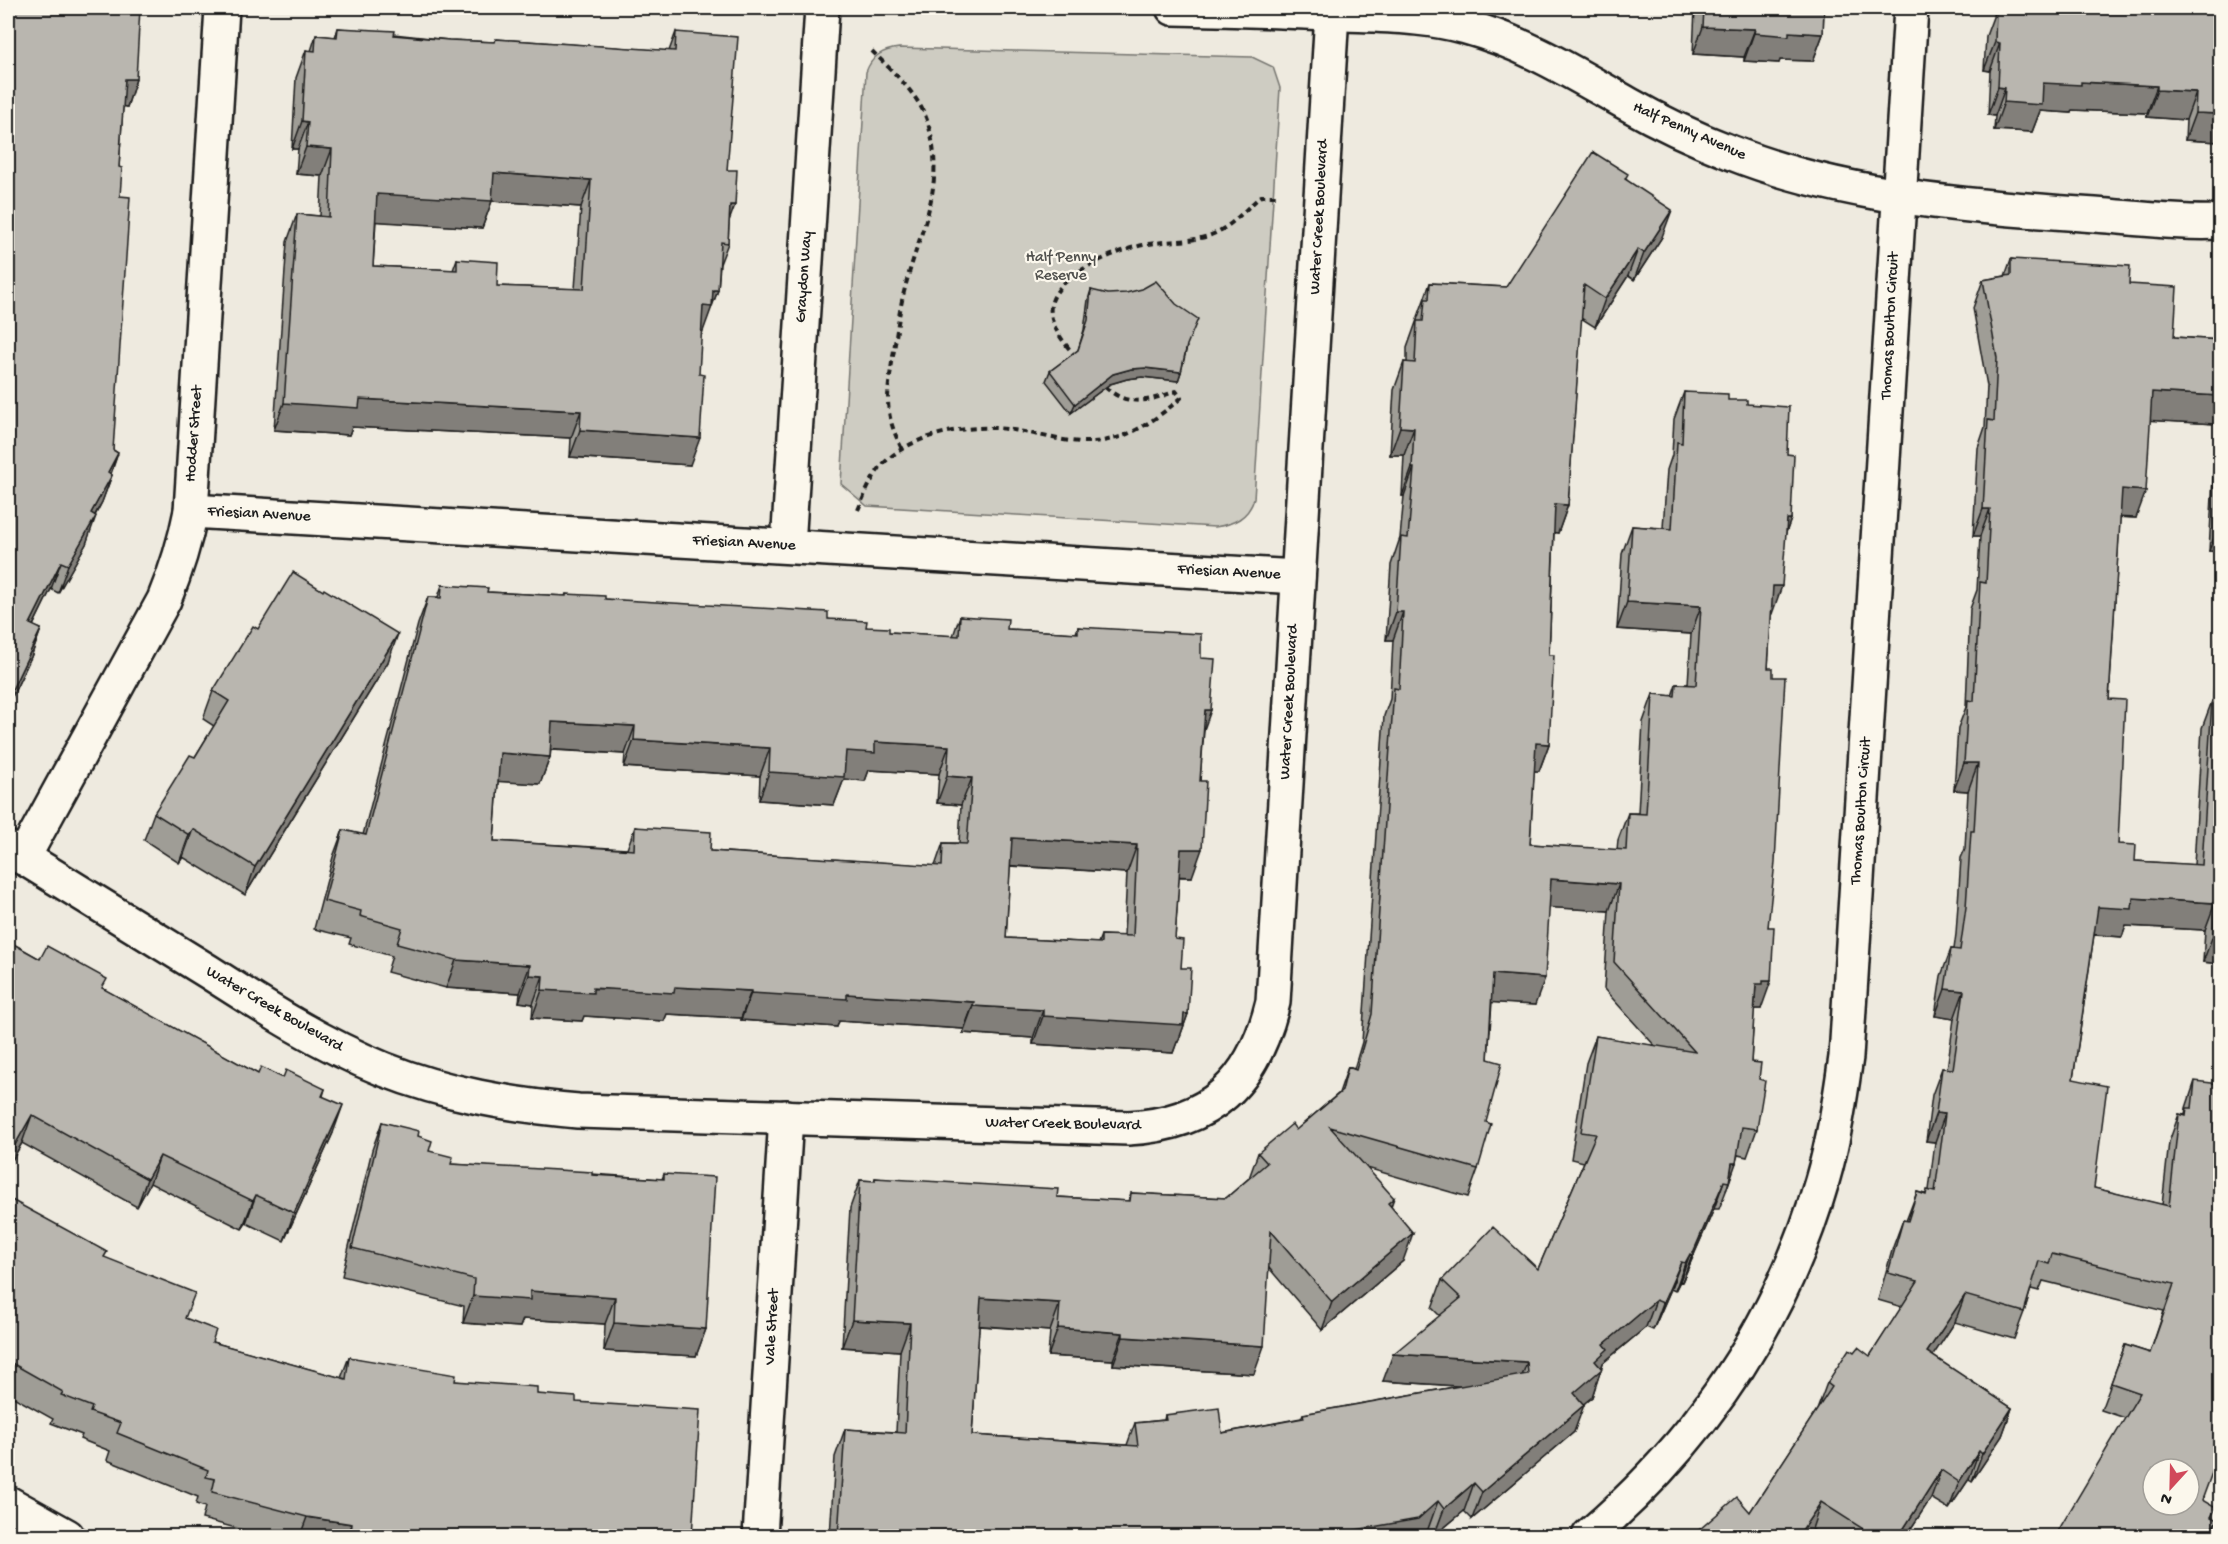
<svg xmlns="http://www.w3.org/2000/svg" width="2228" height="1544" font-family="'Gochi Hand',sans-serif">
	<style>
		.green { fill: #ceccc2; stroke: #75746f; stroke-width: 1.5 }
		.lines { fill: none; stroke-linecap: round; stroke-linejoin: round }
		.minor-casing { stroke: #1c1c1c; stroke-width: 38 }
		.path { stroke: #1c1c1c; stroke-width: 4; stroke-dasharray: 6 4.5; stroke-linecap: butt }
		.minor { stroke: #fbf7ec; stroke-width: 33 }
		.wall { fill: #9f9d96; stroke: #1c1c1c; stroke-width: 1.5; fill-rule: evenodd }
		.shaded-wall { fill: #827f7a; stroke: #1c1c1c; stroke-width: 1.5 }
		.building { fill: #b9b6af; stroke: #1c1c1c; stroke-width: 1.5; fill-rule: evenodd }
		.labels { text-anchor: middle; dominant-baseline: central; stroke-width: 4.5; stroke-linejoin: round; paint-order: stroke }
		.street-label { font-size: 16px; fill: #1c1c1c; stroke: #fbf7ec }
		.park-label { font-size: 16px; fill: #51514e; stroke: #fbf7ec }
	</style>
	<rect width="100%" height="100%" fill="#eeeadf"/>
	<filter id="ink" filterUnits="userSpaceOnUse"><feTurbulence type="fractalNoise" baseFrequency=".0167" numOctaves="2"/><feDisplacementMap in="SourceGraphic" scale="12" xChannelSelector="R" yChannelSelector="G"/><feConvolveMatrix kernelMatrix="1 2 1 2 8 2 1 2 1" color-interpolation-filters="sRGB"/></filter>
	<g filter="url(#ink)">
		<path class="green" d="M899,48L1252,57L1273,67L1280,88L1254,499C1248,518 1234,524 1215,527L867,506L841,484L866,72C872,56 882,50 899,48Z"/>
		<g class="lines">
			<g class="minor-casing">
				<g id="minor">
					<path d="M1173,8C1231,9 1289,11 1347,14C1387,16 1428,16 1466,27C1528,44 1573,73 1628,104C1661,123 1696,139 1732,153C1846,198 1974,207 2095,215C2136,218 2180,224 2220,222"/>
					<path d="M191,511L1298,577"/>
					<path d="M788,546L822,8"/>
					<path d="M8,848C75,889 142,931 209,972C265,1008 321,1044 383,1069C446,1094 511,1105 578,1111L1128,1128C1211,1124 1254,1082 1273,1002L1332,13"/>
					<path d="M23,858L164,600C176,571 185,542 191,511L222,8"/>
					<path d="M8,1503L67,1536"/>
					<path d="M760,1536L786,1117"/>
					<path d="M1589,1536C1701,1440 1781,1324 1822,1181C1834,1140 1840,1099 1846,1057L1911,8"/>
				</g>
			</g>
			<g class="path">
				<path d="M872,51C893,72 922,97 929,127C946,190 919,231 905,288C899,310 897,333 893,356C887,396 883,411 902,449"/>
				<path d="M1076,357C1066,345 1053,330 1051,314C1045,278 1116,251 1143,245C1166,240 1189,243 1211,235C1233,226 1244,210 1261,196H1278"/>
				<path d="M858,510C865,494 872,476 884,463C913,433 974,423 1013,430C1046,435 1078,448 1112,439C1138,433 1161,415 1181,398L1176,391C1147,402 1126,408 1102,384"/>
			</g>
			<use href="#minor" class="minor"/>
		</g>
		<g class="wall">
			<path d="M8,8L136,79L127,107L123,106L119,167L120,196L113,450L118,453L111,474L112,475L102,502L95,516L86,544L58,593L51,589L33,626L41,629L31,657L8,705Z"/>
			<path d="M1695,8H1824L1823,34L1813,61L1780,60L1779,63L1744,61V57L1693,54Z"/>
			<path d="M1994,8H2220V142L2185,140L2186,120L2147,117V113L2072,110L2071,113L2040,111L2032,132L1994,130L1995,116L1988,115L1990,71L1984,70L1986,36L1993,17Z"/>
			<path d="M338,28L449,40L494,42L496,39L669,51L676,32L727,170L729,222L728,243L720,264L718,290L701,334L690,465L570,457L571,438L352,427L349,435L274,430L287,242L297,214L320,216L322,176L296,174L298,149H292L296,78L306,50L311,51L316,35L335,37ZM492,201L581,207L575,289L497,286L457,259L453,270L373,266L376,221L482,228Z"/>
			<path d="M1626,179L1662,237L1634,280L1628,276L1595,327L1581,318L1568,505L1558,533L1554,532L1549,655V744L1539,771H1534L1530,844L1617,850L1618,840L1628,813H1638L1643,722L1653,694L1672,696L1676,684H1688L1691,634L1617,629L1622,554L1632,526L1663,528L1667,470L1672,455L1674,419L1684,392L1747,404L1787,454L1791,519L1786,532L1771,614L1768,668V927L1761,1009H1754L1751,1062L1759,1079L1757,1129L1747,1157L1738,1155L1726,1191L1719,1209H1714L1682,1282L1680,1281L1675,1291L1671,1289L1653,1330L1646,1327L1603,1363L1592,1397L1583,1404L1574,1432L1472,1519L1464,1511L1434,1536L1428,1529L1419,1536H830L835,1457L845,1429L896,1432L900,1351L842,1347L850,1208L860,1180L874,1181L875,1178L1057,1197L1128,1201L1131,1193L1226,1198L1249,1178L1258,1153L1296,1130L1339,1093L1348,1067L1354,1069L1362,1042L1384,716L1390,699L1393,640H1386L1391,565L1400,538L1404,496H1402L1404,455H1390L1394,390L1404,362L1407,363V348L1430,283L1506,287ZM1549,907L1609,911L1604,989L1655,1046L1596,1036L1586,1063L1571,1159L1584,1162L1538,1269L1442,1280L1432,1308L1440,1316L1383,1381L1459,1386L1303,1414L1301,1418L1222,1433L1165,1415L1164,1420L1135,1423L1127,1445L972,1435L979,1326L1050,1331L1048,1356L1113,1360V1365L1254,1374L1269,1268L1322,1330L1403,1261L1391,1206L1367,1168L1468,1197L1478,1169L1486,1122L1488,1059L1492,1002L1535,1005Z"/>
			<path d="M2011,259L2129,284L2174,337L2220,340V552L2209,551L2216,424L2150,420L2136,518L2120,517L2109,699L2118,844L2135,861L2194,865L2202,728L2212,701H2213L2220,560V964L2203,962L2205,930L2126,926L2122,937L2094,935L2073,1079L2094,1188L2162,1205L2169,1142L2179,1114L2185,1115L2186,1108L2195,1081L2203,1500L2213,1518L2211,1536L2125,1418L2101,1410L2125,1345L2150,1353L2164,1311L2043,1281L2039,1291L2031,1289L2024,1312L2014,1339L1955,1322L1932,1356L2012,1408L2002,1436L1972,1481L1969,1479L1949,1509L1931,1498L1906,1536H1823L1812,1529L1750,1512L1817,1410L1827,1383L1854,1352L1870,1356L1902,1307L1878,1300L1893,1247L1903,1220L1906,1221L1917,1192L1925,1194L1929,1190L1935,1142L1926,1141L1932,1095L1942,1068L1947,1069L1954,1019L1935,1016L1941,976L1951,949H1954L1956,934L1961,858L1965,849L1968,791L1954,790L1958,728L1966,707L1970,609L1977,590L1980,536H1973L1978,448L1985,427L1987,386L1973,308L1983,280L2005,276Z"/>
			<path d="M1091,290L1187,347L1181,372L1178,381L1142,377L1127,379L1110,384L1071,413L1046,381L1050,371L1078,350L1084,330L1088,300Z"/>
			<path d="M442,585L487,592L565,596L566,594L605,599L828,619L889,632L953,636L960,616L1007,629L1076,633L1078,627L1201,658L1204,731L1192,877H1179L1175,939L1181,968L1188,1014L1178,1042H1177L1173,1053L1033,1044V1038L963,1033L964,1029L839,1021L837,1027L741,1020V1018L667,1014L664,1021L584,1016L582,1021L532,1018L533,1004L519,1002L520,993L446,988L387,972L392,956L349,944L351,938L314,929L333,857L343,830L363,835L418,624L428,597H438ZM551,750L625,754L624,767L760,776L759,800L834,805L844,779L865,781L869,770L939,774L937,803L961,805L959,843H943L935,866L710,851L635,827L627,849L494,841L498,781L540,784L550,757ZM1010,866L1127,873L1124,936L1101,935L1098,943L1006,938Z"/>
			<path d="M258,629L388,662L245,895L183,857L179,863L144,840L154,813L195,757L214,726L203,719L213,691Z"/>
			<path d="M8,941L40,959L103,989L258,1074L283,1078L325,1089L323,1096L333,1133L284,1241L246,1223L242,1229L150,1183L137,1207L22,1143L8,1167Z"/>
			<path d="M382,1122L418,1136L429,1151L451,1164L662,1179L664,1174L706,1329L696,1356L604,1351L605,1324L523,1319L520,1327L463,1323L464,1306L342,1276L372,1150Z"/>
			<path d="M8,1198L105,1258L185,1318L212,1342L341,1378L349,1357L455,1381L537,1394L576,1402L692,1536H266L202,1519L205,1507L196,1504L198,1497L107,1460L110,1451L80,1439L82,1435L51,1423L53,1419L8,1394Z"/>
		</g>
		<g class="shaded-wall">
			<path d="M1703,27L1755,29L1744,57L1693,54Z"/>
			<path d="M1789,32L1823,34L1813,61L1780,60L1779,63L1744,61L1754,33Z"/>
			<path d="M1995,42L2000,43L1990,71L1984,70Z"/>
			<path d="M125,79H136L127,107L115,106Z"/>
			<path d="M2081,82L2157,86L2147,113L2072,110L2071,113L2040,111L2032,132L1994,130L2004,102L2043,83Z"/>
			<path d="M1998,87L2005,88L1995,116L1988,115Z"/>
			<path d="M2157,90L2196,92L2186,120L2147,117Z"/>
			<path d="M2195,113L2220,114V142L2185,140Z"/>
			<path d="M302,121L308,122L298,149H292Z"/>
			<path d="M306,147L332,149L322,176L296,174Z"/>
			<path d="M494,173L591,180L581,207L492,201L482,228L367,221L377,194Z"/>
			<path d="M730,205H735L725,232Z"/>
			<path d="M1672,210L1662,237L1634,280L1644,253Z"/>
			<path d="M1638,249L1628,276L1595,327L1605,299Z"/>
			<path d="M713,290H718L702,334H693L703,306Z"/>
			<path d="M1145,368L1181,372L1178,381L1142,377L1127,379L1110,384L1071,413L1075,404L1113,374L1131,369Z"/>
			<path d="M2152,392L2220,396V412L2216,424L2142,420Z"/>
			<path d="M360,399L581,411L571,438L352,427L349,435L274,430L284,403Z"/>
			<path d="M1400,427L1414,428L1404,455H1390Z"/>
			<path d="M580,430L700,438L690,465L570,457Z"/>
			<path d="M118,453L108,480V472Z"/>
			<path d="M1412,468H1414L1404,496H1402Z"/>
			<path d="M112,475L102,502L81,540L91,513Z"/>
			<path d="M2122,489L2146,491L2136,518L2112,517Z"/>
			<path d="M1555,504L1568,505L1558,533L1545,532Z"/>
			<path d="M1983,509H1990L1980,536H1973Z"/>
			<path d="M96,516L86,544L58,593L68,565Z"/>
			<path d="M1787,519H1791L1781,547Z"/>
			<path d="M2219,524H2220V552L2209,551Z"/>
			<path d="M61,562L51,589L20,652L30,624Z"/>
			<path d="M1773,586H1782L1772,614L1763,613Z"/>
			<path d="M1627,602L1701,606L1691,634L1617,629Z"/>
			<path d="M1396,612H1403L1393,640H1386Z"/>
			<path d="M41,629L31,657L8,705V698Z"/>
			<path d="M398,634L388,662L245,895L255,867Z"/>
			<path d="M1205,710H1211L1201,738Z"/>
			<path d="M552,722L635,726L625,754L542,749Z"/>
			<path d="M634,740L770,748L760,776L624,767Z"/>
			<path d="M875,742L949,746L939,774L869,770L865,781L844,779L834,805L759,800L769,772Z"/>
			<path d="M1536,743L1549,744L1539,771H1526Z"/>
			<path d="M500,753L550,757L540,784L490,781Z"/>
			<path d="M1964,763H1978L1968,791L1954,790Z"/>
			<path d="M947,776L972,778L961,805L937,803Z"/>
			<path d="M193,829L183,857L179,863L189,835Z"/>
			<path d="M1012,838L1137,845L1127,873L1002,865Z"/>
			<path d="M1181,849H1202L1192,877L1171,876Z"/>
			<path d="M1551,879L1619,884L1609,911L1541,907Z"/>
			<path d="M2133,898L2215,903L2205,930L2126,926L2122,937L2088,934L2098,907Z"/>
			<path d="M2213,935L2220,936V964L2203,962Z"/>
			<path d="M456,960L530,965L520,993L446,988Z"/>
			<path d="M1493,974L1545,978L1535,1005L1483,1002Z"/>
			<path d="M529,975L543,976L533,1004L519,1002Z"/>
			<path d="M1763,981H1771L1761,1009H1754L1756,984Z"/>
			<path d="M675,987L751,991L741,1018L667,1014L664,1021L584,1016L582,1021L532,1018L542,990Z"/>
			<path d="M1945,989L1964,991L1954,1019L1935,1016Z"/>
			<path d="M751,993L847,994L974,1002L964,1029L839,1021L837,1027L741,1020Z"/>
			<path d="M973,1006L1043,1010L1033,1038L963,1033Z"/>
			<path d="M1188,1014L1178,1042H1177L1173,1053L1033,1044L1043,1016Z"/>
			<path d="M343,1105L333,1133L284,1241L294,1213Z"/>
			<path d="M1936,1113L1945,1114L1935,1142L1926,1141Z"/>
			<path d="M32,1115L22,1143L8,1167V1157Z"/>
			<path d="M160,1156L150,1183L137,1207L147,1179Z"/>
			<path d="M1732,1163H1736L1726,1191L1729,1182Z"/>
			<path d="M1724,1181L1714,1209L1682,1282L1692,1255Z"/>
			<path d="M256,1195L246,1223L242,1229L253,1201Z"/>
			<path d="M1394,1198L1384,1226L1388,1203Z"/>
			<path d="M1413,1233L1403,1261L1322,1330L1332,1302Z"/>
			<path d="M1690,1254L1680,1281L1675,1291L1685,1263Z"/>
			<path d="M1681,1262L1671,1289L1653,1330L1663,1303Z"/>
			<path d="M530,1291L615,1297L605,1324L523,1319L520,1327L463,1323L473,1296Z"/>
			<path d="M1965,1295L1955,1322L1917,1380L1927,1352Z"/>
			<path d="M981,1298L1060,1303L1050,1331L971,1325Z"/>
			<path d="M1656,1300L1646,1327L1603,1363L1592,1397L1564,1420L1574,1393L1595,1361L1604,1344Z"/>
			<path d="M852,1320L910,1323L900,1351L842,1347Z"/>
			<path d="M614,1323L706,1329L696,1356L604,1351Z"/>
			<path d="M1058,1328L1123,1333L1113,1360L1048,1356Z"/>
			<path d="M1123,1337L1264,1346L1254,1374L1113,1365Z"/>
			<path d="M1393,1354L1527,1362L1517,1390L1383,1381Z"/>
			<path d="M1584,1405L1574,1432L1472,1519L1482,1492Z"/>
			<path d="M2012,1408L2002,1436L1972,1481L1982,1454Z"/>
			<path d="M1979,1451L1969,1479L1949,1509L1959,1482Z"/>
			<path d="M1941,1470L1931,1498L1906,1536H1899Z"/>
			<path d="M1474,1483L1464,1511L1434,1536L1444,1509Z"/>
			<path d="M1438,1501L1428,1529L1419,1536H1353L1355,1530Z"/>
			<path d="M1821,1502L1812,1529L1807,1536H1798Z"/>
			<path d="M307,1517L352,1524L348,1536H300Z"/>
			<path d="M2217,1520L2211,1536H2207Z"/>
		</g>
		<g class="building">
			<path d="M8,8H140L136,79H125L119,167L122,168L120,196L130,197L113,450L118,453L108,472L112,475L91,513L96,516L68,565L61,562L30,624L41,629L8,698Z"/>
			<path d="M1704,8H1824L1823,34L1789,32V36L1754,33L1755,29L1703,27Z"/>
			<path d="M1996,8H2220V114L2195,113L2196,92L2157,90V86L2081,82V85L2043,83L2042,105L2004,102L2005,88L1998,87L2000,43L1995,42Z"/>
			<path d="M338,28L395,31L394,35L449,40L495,42L496,39L675,51L676,32L738,37L727,170H737L735,205H730L728,243L721,242L718,290H713L712,307L703,306L699,374L704,375L700,438L580,430L581,411L360,399L359,408L284,403L297,214L329,217L332,149L306,147L308,122L302,121L306,50L315,51L316,35L337,37ZM494,173L591,180L584,289L497,286L498,262L457,259V270L373,266L377,194L492,201Z"/>
			<path d="M1593,152L1628,174L1625,179L1672,210L1644,253L1638,249L1605,299L1584,285L1568,505L1555,504L1549,655H1554L1549,744L1536,743L1530,844L1626,850L1628,813L1646,814L1653,694L1675,696L1676,684L1696,685L1701,606L1627,602L1632,526L1672,529L1677,442L1682,443L1684,392L1728,394V400H1747V404L1789,407L1787,454L1794,455L1791,519H1787L1782,586H1773L1768,668H1773V677H1785L1775,862L1768,927H1774L1771,981H1763V984H1756L1751,1062L1761,1063L1759,1079L1765,1081L1757,1129L1742,1127L1736,1163H1732L1729,1182L1724,1181L1692,1255L1690,1254L1685,1263L1681,1262L1663,1303L1656,1300L1604,1344L1608,1349L1595,1361L1602,1369L1574,1393L1584,1405L1482,1492L1474,1483L1444,1509L1438,1501L1418,1519L1355,1530L1357,1536H838L845,1429L905,1433L910,1323L852,1320L860,1180L875,1181V1178L1058,1189L1057,1197L1130,1201L1131,1193L1226,1198L1267,1163L1258,1153L1292,1124L1296,1130L1342,1091L1348,1067L1356,1070L1372,1014L1394,688L1399,689L1403,612H1396L1401,537L1408,538L1414,468H1412L1414,428L1400,427L1404,362L1415,363L1417,321H1423L1425,299H1429L1430,283L1506,287ZM1551,879L1619,884L1614,962L1695,1052L1596,1036L1581,1132L1596,1134L1538,1269L1493,1227L1442,1280L1461,1298L1393,1354L1527,1362L1528,1374L1303,1414L1304,1418L1222,1433L1219,1408L1165,1415L1166,1420L1135,1423L1138,1446L972,1435L981,1298L1060,1303L1058,1328L1123,1333V1337L1264,1346L1271,1231L1332,1302L1413,1233L1388,1203L1394,1198L1330,1127L1478,1169L1491,1124L1486,1122L1502,1063L1488,1059L1493,974L1545,978Z"/>
			<path d="M2011,259L2130,266L2129,284L2177,287L2174,337L2220,340V396L2152,392L2146,491L2122,489L2109,699L2125,700L2118,844L2136,845L2135,861L2202,865L2212,701H2220V936L2213,935L2215,903L2133,898L2132,909L2098,907L2073,1079L2107,1086L2094,1188L2169,1206L2179,1114L2186,1116L2187,1108H2192L2195,1081L2220,1084V1451L2202,1500L2216,1508L2211,1517L2217,1520L2207,1536H2055L2140,1393L2111,1383L2125,1345L2150,1353L2174,1284L2052,1254L2049,1264L2039,1261L2024,1312L1965,1295L1927,1352L2012,1408L1982,1454L1979,1451L1959,1482L1941,1470L1899,1536H1874L1821,1502L1798,1536H1692L1737,1497L1750,1512L1832,1387L1827,1383L1849,1349L1854,1352L1858,1347L1870,1356L1918,1281L1888,1273L1903,1220L1908,1221L1917,1192L1926,1195L1927,1190L1935,1192L1945,1114L1936,1113L1942,1068L1953,1069L1964,991L1945,989L1951,949L1960,950L1966,907L1971,831H1974L1978,763H1964L1968,700L1974,701L1980,582L1986,583L1990,509H1983L1988,420L1994,421L1997,358L1983,280L2011,275ZM2153,1469H2189V1505H2153Z"/>
			<path d="M1156,281L1176,304L1198,319L1187,345L1181,372L1145,368L1131,369L1113,374L1075,404L1050,371L1078,350L1088,320L1091,290L1108,294L1126,293L1142,289Z"/>
			<path d="M2220,490V524H2219Z"/>
			<path d="M293,572L323,591L324,589L398,634L255,867L193,829L189,835L154,813L190,755L195,757L229,701L213,691L253,626L258,629Z"/>
			<path d="M442,585L488,588L487,592L566,596V594L605,596V599L828,612V619L867,621L866,627L889,628V632L959,636L960,616L1008,619L1007,629L1078,633V627L1201,634V658L1215,659L1211,710H1205L1200,781H1206L1202,849H1181L1175,939L1183,940L1181,968H1191L1188,1014H1184L1183,1025L1043,1016V1010L973,1006L974,1002L847,994V999L751,993V991L675,987L674,993L593,988V993L542,990L543,976L529,975L530,965L456,960L397,944L402,928L360,916L361,911L324,901L343,830L366,835L428,597L441,598ZM552,722L635,726L634,740L770,748L769,772L844,777L846,751L875,753V742L949,746L947,776L972,778L967,844L943,843L942,866L710,851L711,832L635,827L634,850L494,841L500,753L550,757ZM1012,838L1137,845L1133,936L1101,935V943L1006,938Z"/>
			<path d="M8,941L40,959L47,946L107,979L102,988L258,1074L261,1067L283,1078L286,1070L325,1089L322,1096L343,1105L294,1213L256,1195L253,1201L160,1156L147,1179L32,1115L8,1157Z"/>
			<path d="M382,1122L419,1131L418,1136L432,1141L429,1151L453,1157L451,1164L592,1172V1175L664,1179V1174L715,1177L706,1329L614,1323L615,1297L530,1291V1300L473,1296L474,1279L352,1248Z"/>
			<path d="M8,1198L107,1252L104,1257L195,1293L185,1318L216,1330L212,1342L346,1379L349,1357L456,1375L455,1381L537,1387V1394L576,1397V1402L700,1410L692,1536H410L399,1535V1536H374L351,1533L352,1524L307,1517L212,1492L215,1479L206,1477L208,1470L117,1433L121,1423L90,1412L92,1407L61,1395L63,1392L8,1361Z"/>
		</g>
	</g>
	<g class="labels">
		<g class="street-label">
			<text transform="translate(1689 132) rotate(24)">Half Penny Avenue</text>
			<text transform="translate(1320 217) rotate(-87)">Water Creek Boulevard</text>
			<text transform="translate(805 277) rotate(-86)">Graydon Way</text>
			<text transform="translate(1891 326) rotate(-87)">Thomas Boulton Circuit</text>
			<text transform="translate(195 434) rotate(-86)">Hodder Street</text>
			<text transform="translate(259 515) rotate(3)">Friesian Avenue</text>
			<text transform="translate(744 544) rotate(3)">Friesian Avenue</text>
			<text transform="translate(1229 573) rotate(3)">Friesian Avenue</text>
			<text transform="translate(1290 702) rotate(-87)">Water Creek Boulevard</text>
			<text transform="translate(1862 811) rotate(-86)">Thomas Boulton Circuit</text>
			<text transform="translate(274 1010) rotate(30)">Water Creek Boulevard</text>
			<text transform="translate(1063 1125) rotate(1)">Water Creek Boulevard</text>
			<text transform="translate(773 1327) rotate(-87)">Vale Street</text>
		</g>
		<g class="park-label">
			<text x="1061" y="258">Half Penny<tspan x="1061" dy="18">Reserve</tspan></text>
		</g>
	</g>
	<rect width="2228" height="1544" fill="none" stroke="#fbf7ec" stroke-width="30"/>
	<rect x="15" y="15" width="2198" height="1514" fill="none" stroke="#1c1c1c" stroke-width="2" filter="url(#ink)"/>
	<g transform="translate(2171 1487) rotate(202)"><circle r="28" fill="#fbf7ec" stroke="#a29f99" stroke-width="1.5"/>
	<path d="M0-4.5L10 22L0 15L-10 22Z" fill="#d1495b"/>
	<text y="-9" font-size="16" font-weight="bold" text-anchor="middle" fill="#1c1c1c">N</text>
	</g>
</svg>
